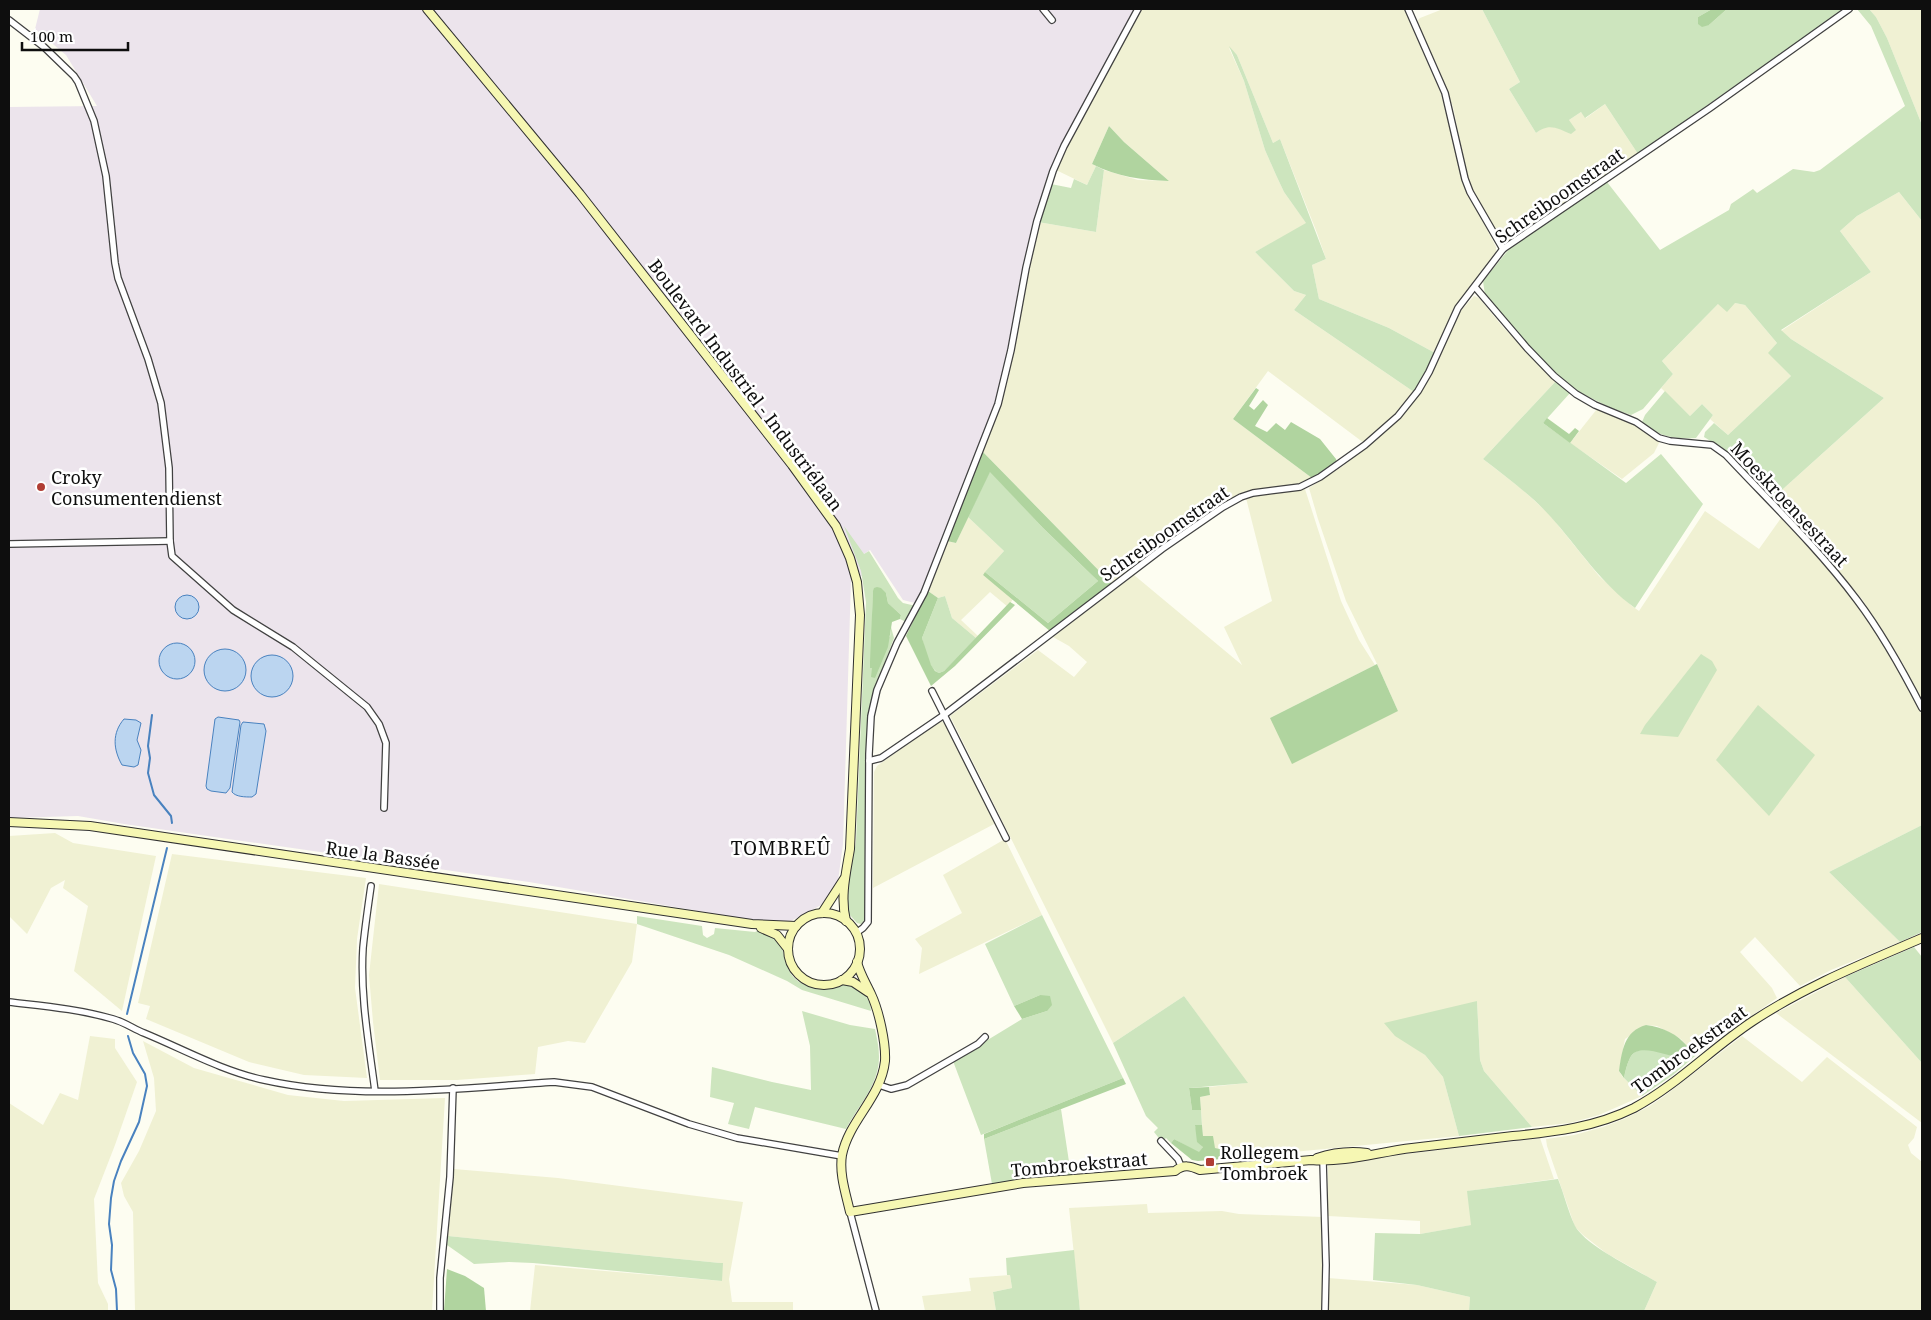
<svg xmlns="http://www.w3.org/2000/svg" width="1931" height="1320" font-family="'Noto Serif',serif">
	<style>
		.industrial { fill: #ece4ec }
		.farmland { fill: #f0f1d3 }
		.green { fill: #cde5be }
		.forest { fill: #b0d49f }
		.water { fill: #bbd5f0; stroke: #4982bf }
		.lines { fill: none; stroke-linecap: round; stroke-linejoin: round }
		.stream { stroke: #4982bf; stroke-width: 2 }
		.street-casing { stroke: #414141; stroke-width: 8 }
		.secondary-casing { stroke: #303030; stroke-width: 10 }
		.street { stroke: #fff; stroke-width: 5.5 }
		.secondary { stroke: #f6f7b3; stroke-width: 8 }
		.poi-dot { fill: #b03d34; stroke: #fff; stroke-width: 2 }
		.labels { text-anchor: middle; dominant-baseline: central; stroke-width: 5; stroke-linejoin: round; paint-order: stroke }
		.street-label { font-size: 18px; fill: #0e0e0e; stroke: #fff }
		.poi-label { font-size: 18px; fill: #0e0e0e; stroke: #fff; text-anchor: start }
		.neighbourhood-label { font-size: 19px; letter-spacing: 1px; fill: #0e0e0e; stroke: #fff }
	</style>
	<rect width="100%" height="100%" fill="#fdfdf1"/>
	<path class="industrial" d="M40,9H1136L1063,143L1046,180L1025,258L1001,386L971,470L920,598L915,603L903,600L870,550L864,554L869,573L851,580L843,844L838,881L827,902L789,922L774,924L529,882L124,824L78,816L9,818V107L97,106L66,55L35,29Z"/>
	<g class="farmland">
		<path d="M1141,9H1404L1440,91L1466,189L1496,247V252L1488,264L1458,305L1435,353L1389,328L1319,299L1312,265L1326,259L1317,233L1280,139L1273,143L1237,55L1229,48L1244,81L1265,150L1276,175L1284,192L1307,224L1255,252L1294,291L1306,295L1294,310L1414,392L1396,413L1364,443L1268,371L1233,419L1312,478L1300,484L1254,490L1180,533L1112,584L982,451L1003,398L1008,380L1022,299L1038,222L1096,232L1104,170L1138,180L1169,181L1124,142L1109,126L1092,164L1096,166L1087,185L1056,170L1071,138Z"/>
		<path d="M1443,9H1482L1520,82L1509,89L1536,133L1544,127H1554L1572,133L1569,120L1581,112L1586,118L1605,104L1638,154L1510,241H1505L1501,238L1473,192L1468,179L1453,107L1439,70L1418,24V20L1420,18Z"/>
		<path d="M1869,9H1922V125L1887,38L1876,17Z"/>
		<path d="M1899,192L1922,221V702L1902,662L1862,599L1773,498L1884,398L1791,339L1781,331L1871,272L1840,231L1857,216Z"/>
		<path d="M1474,296L1479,298L1502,326L1556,381L1483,459L1523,490L1549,514L1599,576L1632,606L1639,611L1705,511L1759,549L1781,518L1841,582L1863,613L1888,651L1922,715V825L1829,872L1900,942L1831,970L1800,986L1755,937L1740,952L1772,988L1777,998L1695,1056L1681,1039L1657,1026L1646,1025L1625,1039L1619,1071L1622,1076L1642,1096L1599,1115L1570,1123L1532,1127L1484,1071L1480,1060L1477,1001L1411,1045L1425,1055L1443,1077L1459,1136L1221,1159L1220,1149L1215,1148L1203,1136L1200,1097L1210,1095L1209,1087L1247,1083L1184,996L1113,1043L950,716L1038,650L1074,677L1087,662L1069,646L1053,637L1134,575L1242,665L1224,627L1272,601L1246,498L1258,495L1305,489L1341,601L1359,640L1375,665L1270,718L1398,711L1377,664L1346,601L1318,519L1309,488L1343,466L1398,420L1425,386L1459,313Z"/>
		<path d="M1735,303L1745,305L1777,343L1769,353L1791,376L1728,435L1710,419L1713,415L1702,404L1690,416L1661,388L1673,374L1662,361L1718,304Z"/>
		<path d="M1597,409L1639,427L1660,441L1654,453L1622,479L1570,443Z"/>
		<path d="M968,517L1004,551L983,575L1013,599L1008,607L990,592L961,620L978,636L976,638L952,618L945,596L938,598L928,591L947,541L956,543Z"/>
		<path d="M941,721L947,725L996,823L873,888L874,772L877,766Z"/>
		<path d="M55,833L73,843L156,856L122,1011L74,971L88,906L63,888L65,880L51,888L27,934L9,916V836Z"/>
		<path d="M1005,839L1042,915L919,974L922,948L915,939L962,913L943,875Z"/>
		<path d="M172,854L366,878L357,939L355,988L367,1078L304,1075L249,1062L146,1019L150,1006L138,1003Z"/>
		<path d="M379,884L637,924L632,962L585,1043L568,1041L538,1047L535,1074L457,1080H380L373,1022L369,975Z"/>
		<path d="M1845,977L1922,1063V1123L1776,1013Z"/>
		<path d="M90,1036L115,1039V1048L137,1082L115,1145L94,1199L98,1283L108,1304V1311H9V1103L43,1125L60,1093L78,1100Z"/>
		<path d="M1742,1036L1802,1082L1827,1057L1917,1127L1914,1138L1908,1145L1911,1153L1922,1162V1311H1644L1657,1282L1606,1253L1583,1235L1575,1227L1547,1146L1546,1139L1574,1135L1603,1127L1624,1119L1648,1107L1663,1097Z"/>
		<path d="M143,1041L194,1068L288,1095L344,1101L445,1098L432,1311H135L133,1212L124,1196L121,1183L139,1151L156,1111L154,1078Z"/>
		<path d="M1540,1138L1554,1179L1468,1191L1472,1225L1420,1234V1221L1328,1216V1163Z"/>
		<path d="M454,1169L558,1178L743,1202L729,1279L732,1302H793V1311H530L535,1265L722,1281L720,1263L448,1236Z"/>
		<path d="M1147,1204L1148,1213L1222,1211L1239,1214L1323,1217V1311H1080L1069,1208Z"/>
		<path d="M1010,1275L1012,1288L993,1292L996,1311H925L922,1296L971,1291L969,1278Z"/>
		<path d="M1328,1278L1417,1285L1470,1297L1469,1311H1327Z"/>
	</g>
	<g class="green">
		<path d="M1482,9H1712L1698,17L1709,25L1727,9H1844L1638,154L1605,104L1585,118L1581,112L1569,120L1576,130L1571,134C1556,128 1550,123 1536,133L1509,89L1520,82Z"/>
		<path d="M1857,9H1869L1876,17L1887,38L1922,125V221L1899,192L1857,216L1840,231L1871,272L1781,330L1791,339L1884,398L1773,498L1730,453L1704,437L1705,432L1714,423L1728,435L1791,376L1768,353L1777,343L1745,305L1735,303L1727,312L1718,304L1662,361L1673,374L1643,409L1631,415L1611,408L1573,389L1556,374L1531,349L1485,295L1483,281L1510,248L1607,182L1660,250L1729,210L1731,204L1753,189L1757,193L1793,169L1814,172L1820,170L1905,106L1871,26Z"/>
		<path d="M1229,46L1237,55L1273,143L1280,139L1326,259L1312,265L1319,299L1389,328L1435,353L1425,377L1414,392L1294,310L1306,295L1294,291L1255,252L1306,223L1284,192L1276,175L1265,150L1244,81Z"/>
		<path d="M1096,166L1104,170L1096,232L1038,222L1051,184L1071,188L1074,179L1087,185Z"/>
		<path d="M1556,381L1570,393L1543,423L1626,483L1661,454L1703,504L1635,608C1601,584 1578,547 1550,516C1530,494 1506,477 1483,459Z"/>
		<path d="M1665,391L1690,416L1702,404L1713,415L1696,438C1671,439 1661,437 1642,422L1645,415Z"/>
		<path d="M990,471L1043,528L1098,581L1048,623L985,572L1004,551L968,517Z"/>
		<path d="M844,526L864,554L869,551L898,598L903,603L916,606L908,619L904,621L900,619L901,615L888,603L886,593L873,591L872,628L890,637L891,627L894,638L873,694L867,734L866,919L861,924L857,923L849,914L845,901L856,842L866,602L861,571Z"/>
		<path d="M945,596L952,618L976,638L944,671L939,673C928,668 925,649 922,638L938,598Z"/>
		<path d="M1701,654L1712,661L1717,670L1678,737L1640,734L1645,725Z"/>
		<path d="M1758,705L1815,755L1769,816L1716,760Z"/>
		<path d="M1922,825V932L1900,942L1829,872Z"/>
		<path d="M1042,915L1123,1078L981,1135L953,1061L1022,1019L1047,1011L1040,995L1014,1006L985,944Z"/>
		<path d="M637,916L702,926L703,935L707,938L714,934L715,928L755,932L757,931C763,932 770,933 775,937C789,950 780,977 808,986C826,993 830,985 845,984C860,983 871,998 871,1011L802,990L787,981L729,955L637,924Z"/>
		<path d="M1914,947L1922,957V1063L1845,977Z"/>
		<path d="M1184,996L1248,1083L1189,1088L1192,1110H1201L1202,1125L1195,1126L1203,1147L1199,1153L1174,1139L1171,1143L1166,1138L1162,1142L1154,1132L1158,1128L1146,1116L1113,1043Z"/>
		<path d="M1477,1001L1480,1060L1484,1071L1532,1127L1459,1136L1443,1077L1425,1055L1395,1036L1384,1023Z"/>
		<path d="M802,1011L850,1025L875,1029C877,1038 879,1048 879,1057C879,1085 858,1106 846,1129L755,1107L749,1129L728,1124L734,1103L710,1097L712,1067L772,1082L811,1090L810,1046Z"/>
		<path d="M1688,1047L1695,1056L1673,1075L1642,1096L1624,1078C1625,1072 1627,1064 1630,1058C1638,1041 1668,1054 1682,1057Z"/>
		<path d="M1061,1109L1071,1175L992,1184L984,1139Z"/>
		<path d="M1558,1179C1564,1194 1568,1211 1575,1226C1586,1246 1637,1270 1657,1282L1644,1311H1469L1470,1297L1417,1285L1373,1280L1375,1233L1420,1234L1471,1225L1467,1191Z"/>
		<path d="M448,1236L720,1263H723L722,1281L533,1263L509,1262L474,1264L447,1245Z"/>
		<path d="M1074,1250L1080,1311H996L993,1292L1012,1288L1010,1275H1007L1006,1258Z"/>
	</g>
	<g class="forest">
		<path d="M1712,9H1727L1709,25L1702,27L1698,24V17Z"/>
		<path d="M1109,126L1124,142L1169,181C1141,180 1118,177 1092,164Z"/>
		<path d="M1256,388L1259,390L1249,406L1254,410L1263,400L1268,405L1255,426L1267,432L1276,423L1285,430L1291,422L1320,439L1336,459L1337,463L1312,478L1233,419Z"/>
		<path d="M1547,418L1569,434L1575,428L1579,431L1570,443L1543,423Z"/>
		<path d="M982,451L1112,584L1051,632L983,575L985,572L1048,623L1098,581L1043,528L990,472L956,543L947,541Z"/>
		<path d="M877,587L881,588L886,593L888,603L901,615L900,619L892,622L888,647L875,678L871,677L872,668H870V662L873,591L874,588Z"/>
		<path d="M928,591L938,598L922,638L931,665L935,671L939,673L944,671L1010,602L1015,605L955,666L931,686L906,636Z"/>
		<path d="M1377,664L1398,711L1292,764L1270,718Z"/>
		<path d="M1040,995L1050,996L1052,1005L1047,1011L1022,1019L1014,1006Z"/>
		<path d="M1646,1025C1663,1027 1677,1034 1688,1047L1682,1057C1666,1057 1638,1041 1630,1058C1627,1064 1625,1072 1624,1078L1619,1071C1622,1051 1624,1031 1646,1025Z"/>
		<path d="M1123,1078L1126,1084L984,1139V1134Z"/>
		<path d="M1209,1087L1210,1095L1200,1097L1201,1110H1192L1189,1088Z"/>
		<path d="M1195,1125H1202L1203,1136H1213L1215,1148L1220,1149L1221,1159L1198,1161L1192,1160L1171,1143L1174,1139L1199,1152L1203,1147L1197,1142Z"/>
		<path d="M447,1269L465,1276L484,1288L486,1311H444Z"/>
	</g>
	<g class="water">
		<circle cx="187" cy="607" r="12"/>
		<circle cx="177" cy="661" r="18"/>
		<circle cx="225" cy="670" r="21"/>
		<circle cx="272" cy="676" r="21"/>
		<path d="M218,717L239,720L240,722L230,788L226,793L211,791L207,789L206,786L215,719Z"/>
		<path d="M124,719L136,720L141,723L137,740L141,750L138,765L134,767L122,765C113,749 112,733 124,719Z"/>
		<path d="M243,722L264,724L266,731L256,794L252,797C245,797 236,797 232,792L241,725Z"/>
	</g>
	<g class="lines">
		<g class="stream">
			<path d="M152,715L148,746L150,758L148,773L154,795L171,816L172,823"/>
			<path d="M127,1014L167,848"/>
			<path d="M117,1311L116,1289L111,1270L112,1245L109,1224L111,1198L114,1181L121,1161L139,1122L147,1086L145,1074L133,1053L128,1036"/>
		</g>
		<g class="street-casing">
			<g id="street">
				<path d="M1043,9L1052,20"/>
				<path d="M1408,9L1445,93L1465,179L1470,192L1503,249"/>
				<path d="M9,20L44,47L74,76L78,82L94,121L106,176L115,263L118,278L148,359L161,403L169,468L170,541L172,556L233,610L293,647L367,707L379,724L386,743L384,808"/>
				<path d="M1475,287L1527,348L1554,376L1576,394L1595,405L1636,422L1659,438L1670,441L1712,445L1726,455C1770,502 1818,548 1857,600C1882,633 1903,671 1922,708"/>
				<path d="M9,544L170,541"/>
				<path d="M932,691L1006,838"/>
				<path d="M869,761L881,758L944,715L1162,549L1223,507L1241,497L1253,493L1300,487L1320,477L1365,445L1398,416L1418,391L1429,372L1458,308L1503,249L1710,108L1849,9"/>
				<path d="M371,886C368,907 365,927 363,948C360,996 369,1044 375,1091"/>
				<path d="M856,933L863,928L868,922L869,754L871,716L877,690L897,643L924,593L998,404L1011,350L1026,268L1037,221L1053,171L1064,146L1138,9"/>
				<path d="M9,1002C43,1006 79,1009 113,1019C124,1022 134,1029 144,1033C183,1049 222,1071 264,1080C358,1101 458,1088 554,1082L592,1087L689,1124L737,1138L842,1156"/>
				<path d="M879,1085L891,1089L907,1085L978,1044L985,1037"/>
				<path d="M1161,1141L1178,1159L1181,1166"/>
				<path d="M1323,1161L1326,1265L1325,1311"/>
				<path d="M850,1212L876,1311"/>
				<path d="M440,1311V1278L450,1177L453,1088"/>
			</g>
		</g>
		<g class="secondary-casing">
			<g id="secondary">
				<path d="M427,9L580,194L792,465L836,526L850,558L857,582L860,615L850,849C846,873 840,897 846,921"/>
				<path d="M9,822L90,826L752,924L796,926"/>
				<path d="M822,913L844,879"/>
				<circle cx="824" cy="949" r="36"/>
				<path d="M761,928L777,935L788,949"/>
				<path d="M857,962C860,974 866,983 871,994C879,1011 886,1043 885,1061C881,1098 849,1120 842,1155C839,1174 846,1194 850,1212L1023,1183L1175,1171C1184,1164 1190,1166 1200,1170L1311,1160C1345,1163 1378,1152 1412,1148C1445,1144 1479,1140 1513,1136C1555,1132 1596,1127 1634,1108C1677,1085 1712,1048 1753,1021C1806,986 1864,963 1922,938"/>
				<path d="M842,980L853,982L868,992"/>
				<path d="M1317,1158C1332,1153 1351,1151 1367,1153"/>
			</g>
		</g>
		<use href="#street" class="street"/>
		<use href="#secondary" class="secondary"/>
	</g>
	<g class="poi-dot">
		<circle cx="41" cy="487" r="5"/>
		<rect x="1205" y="1157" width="10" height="10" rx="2.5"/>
	</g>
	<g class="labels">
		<g class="street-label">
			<text transform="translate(1559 195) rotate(-35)">Schreiboomstraat</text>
			<text transform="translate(746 385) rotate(53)">Boulevard Industriel - Industriélaan</text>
			<text transform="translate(1790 504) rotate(47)">Moeskroensestraat</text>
			<text transform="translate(1164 533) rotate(-35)">Schreiboomstraat</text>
			<text transform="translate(383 855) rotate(8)">Rue la Bassée</text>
			<text transform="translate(1689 1049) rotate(-36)">Tombroekstraat</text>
			<text transform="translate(1079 1164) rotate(-5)">Tombroekstraat</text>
		</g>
		<g class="poi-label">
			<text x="51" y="477">Croky<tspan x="51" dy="21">Consumentendienst</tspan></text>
			<text x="1220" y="1152">Rollegem<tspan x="1220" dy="21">Tombroek</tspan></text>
		</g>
		<g class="neighbourhood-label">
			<text x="781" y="848">TOMBREÛ</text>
		</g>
	</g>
	<rect width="1931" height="1320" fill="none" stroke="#0e0e0e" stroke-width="20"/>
	<path d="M22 42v8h106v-8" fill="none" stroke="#0e0e0e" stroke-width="2.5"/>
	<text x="30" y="42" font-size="15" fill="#0e0e0e" stroke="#ffffff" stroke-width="4" paint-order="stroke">100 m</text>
</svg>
